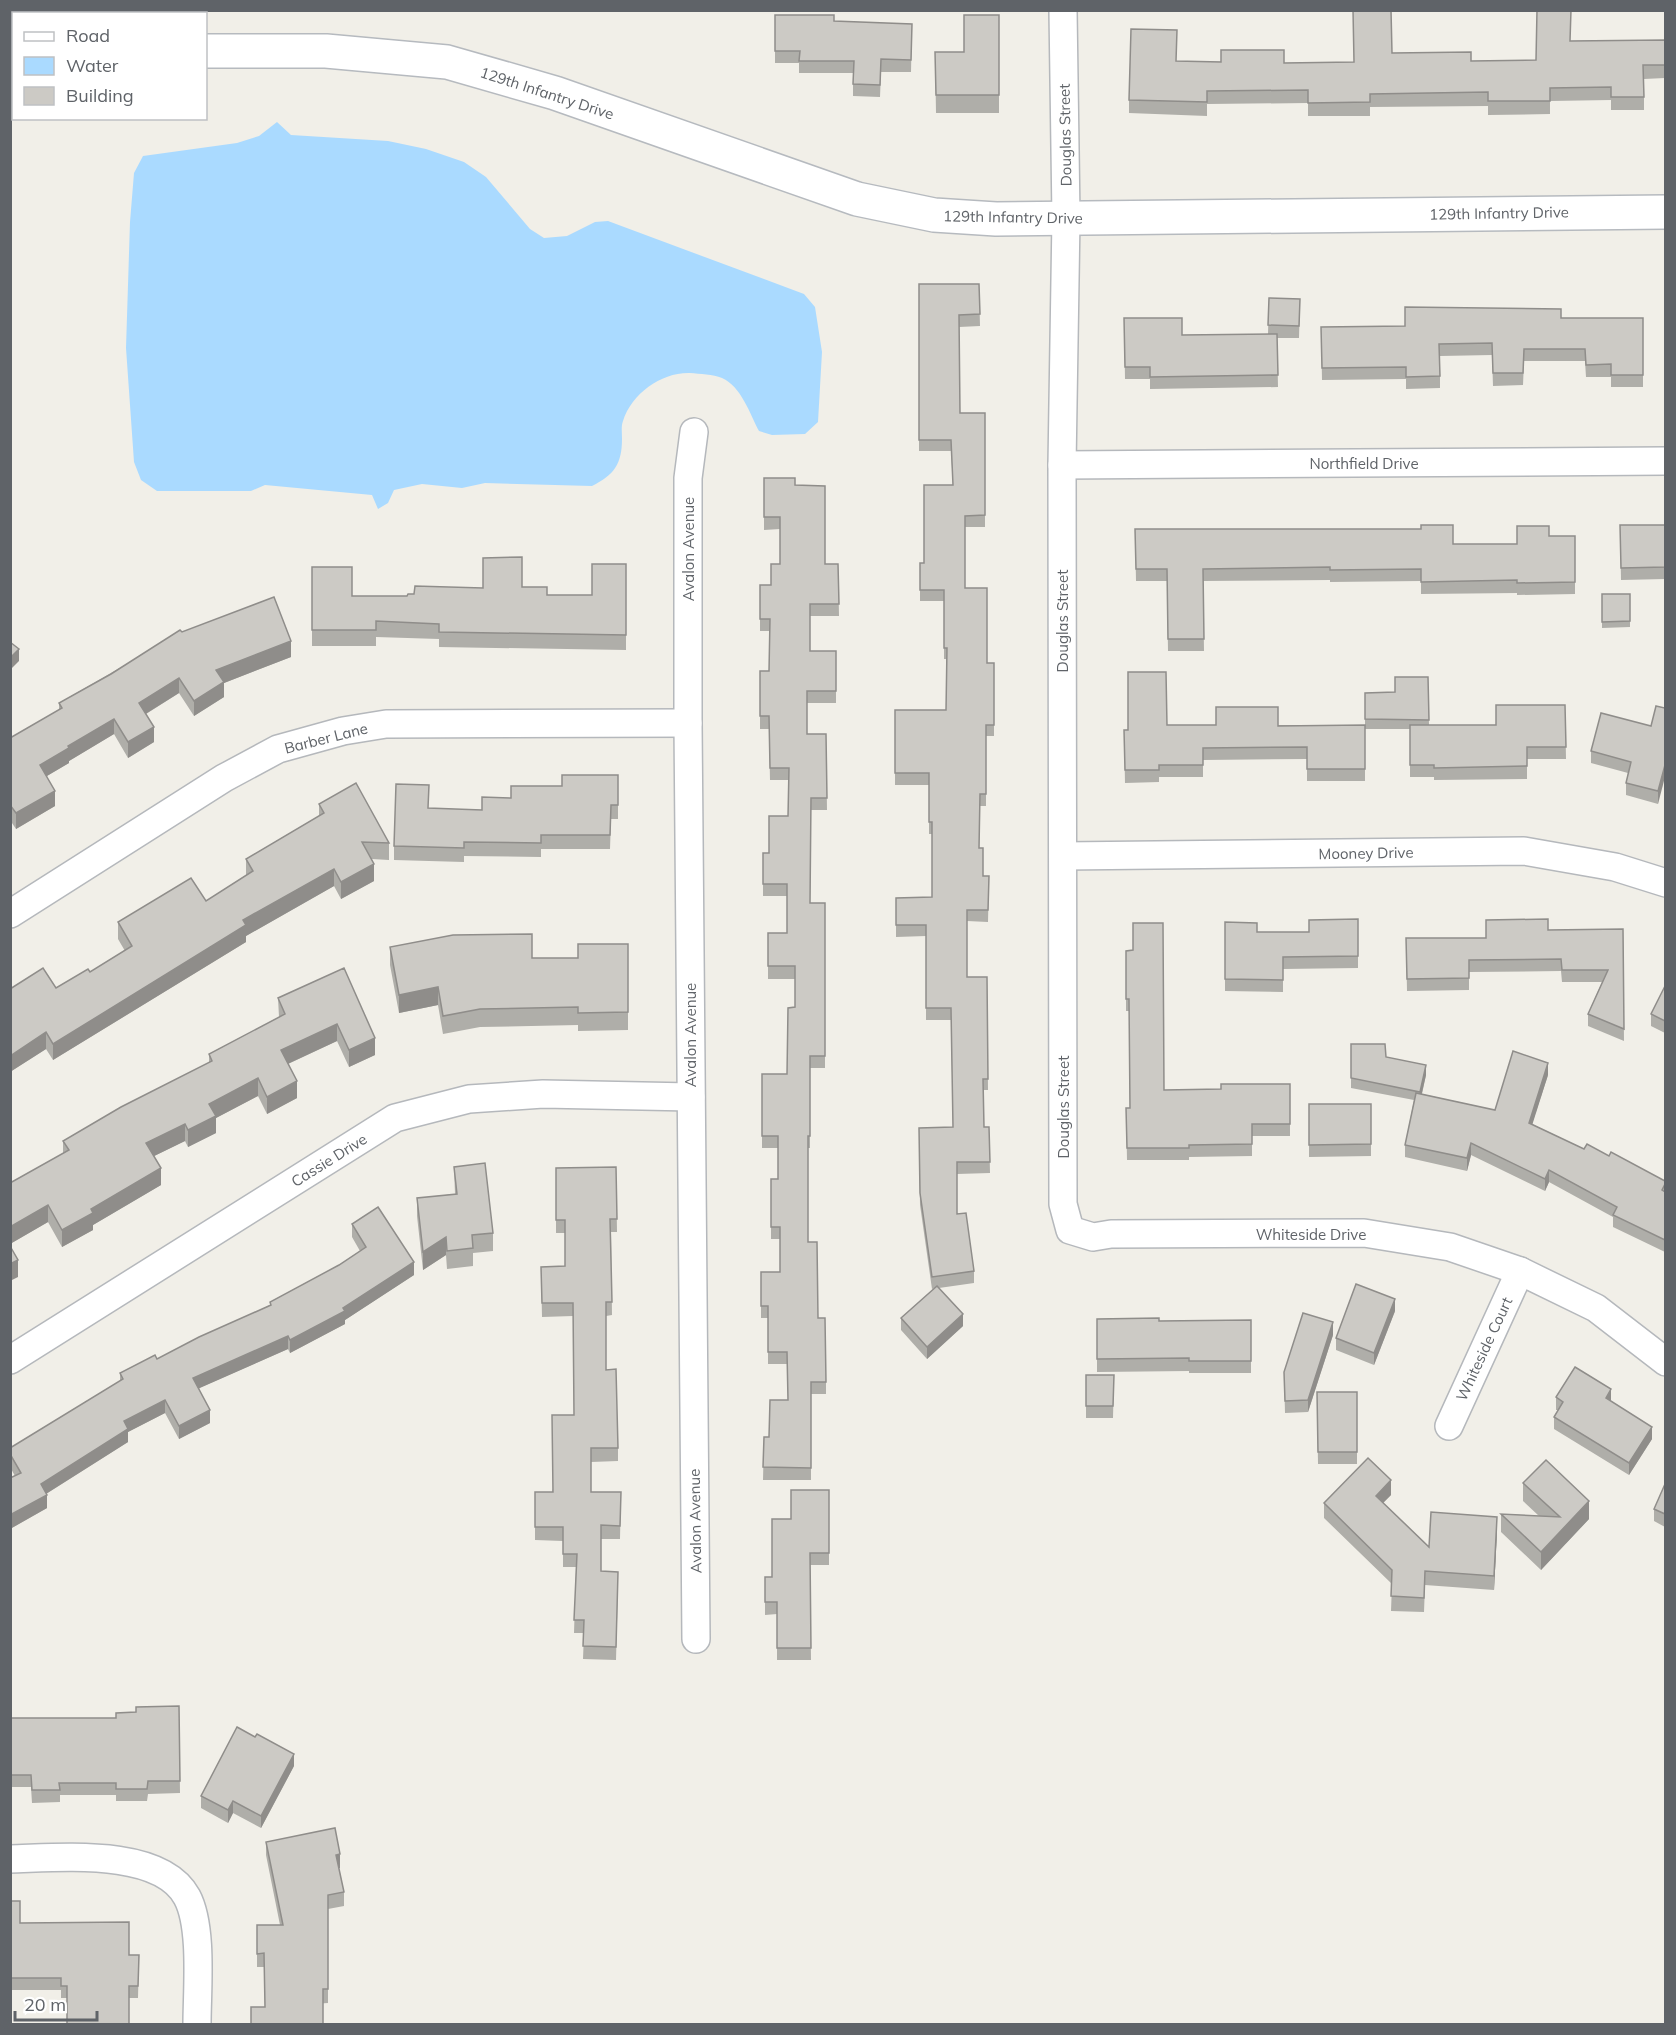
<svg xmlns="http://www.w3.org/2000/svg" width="1676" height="2035" font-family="Mulish,sans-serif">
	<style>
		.water { fill: #aadaff }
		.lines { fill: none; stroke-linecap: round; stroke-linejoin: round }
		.street-casing { stroke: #b5b8bc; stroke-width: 30 }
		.secondary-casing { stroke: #b6babf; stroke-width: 36 }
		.street { stroke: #fff; stroke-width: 27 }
		.secondary { stroke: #fff; stroke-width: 33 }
		.wall { fill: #afaea9 }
		.shaded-wall { fill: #8f8d8a }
		.building { fill: #cccac5; stroke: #8f8d8a; stroke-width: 1.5 }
		.labels { text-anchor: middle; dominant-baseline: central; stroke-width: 6; stroke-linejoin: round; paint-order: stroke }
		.street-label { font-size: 15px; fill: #5f6368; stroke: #fff }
	</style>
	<rect width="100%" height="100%" fill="#f1efe8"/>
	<path class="water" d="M277,122L291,135L388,141L426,149L464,162L486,177L530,229L544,238L567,236L595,222L608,221L804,294L815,307L822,352L818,422L805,434L772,435L759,431C750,414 741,386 722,378C713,374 700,374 690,373C662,372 632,393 623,421C621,426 622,433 622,439C622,464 614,475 592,486L485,483L462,488L422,484L394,490L388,503L378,509L372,495L265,485L251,491H157L141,480L134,462L126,348L130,222L134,173L143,156L237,143L259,136Z"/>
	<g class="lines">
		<g class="street-casing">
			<g id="street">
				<path d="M1063,10L1066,218L1062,465L1063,1204L1070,1230L1093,1237L1111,1234L1364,1233L1450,1247L1520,1271L1596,1308L1666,1362"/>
				<path d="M694,432L688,478V723L696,1639"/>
				<path d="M1062,465L1666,461"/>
				<path d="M1063,856L1524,851L1615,867L1666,883"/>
				<path d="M10,914L224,778L278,749L343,731L386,724L688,723"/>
				<path d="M10,1360L395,1118L469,1099L543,1094L691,1097"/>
				<path d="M1449,1426L1520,1271"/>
				<path d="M10,1859C58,1858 160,1847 187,1897C203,1927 197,1990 197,2024"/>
			</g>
		</g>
		<g class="secondary-casing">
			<g id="secondary">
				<path d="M10,51H14"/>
				<path d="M206,51H326L447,62L555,93L857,199L934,215L996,219L1666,212"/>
			</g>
		</g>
		<use href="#street" class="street"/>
		<use href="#secondary" class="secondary"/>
	</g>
	<g class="wall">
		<path d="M775,15L834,21L912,24L911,72H881L880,97L853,96V73H799V63H775Z"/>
		<path d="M999,15V113H936L935,52H964Z"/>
		<path d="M1665,40V78L1644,79V110H1611V100L1550,101V114L1488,115V106L1370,107V116H1308V103L1207,104V116L1129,113V100L1176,61L1284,63L1353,62L1392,53L1471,61L1536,60L1571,41Z"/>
		<path d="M919,284H979L980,326L959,327L960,413H985V527H965V588L987,663H994V736H986V806H980L979,848L983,876H989L988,922L967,921V977H987L988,1090H983L984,1127H989L990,1173L957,1174V1214L974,1271V1283L939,1288L963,1326L927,1359L901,1330V1318L935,1288L932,1289L920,1205L919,1128L953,1127L951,1020H926V936L896,937V898L932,897V834H929V785H895V710H946V659H944V601H920V563H924L953,485L951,451H919Z"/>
		<path d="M1269,298L1300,299L1299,338H1277L1278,387L1150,389V379H1125L1124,318L1182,335L1268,334Z"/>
		<path d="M1561,318H1643V387H1611V377H1586L1585,361H1524L1523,385L1493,386L1492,355L1440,356V388L1406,389V379L1322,380L1321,327L1405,326Z"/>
		<path d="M764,478L795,485L825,564H838L839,616H810V651L836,691V703H807V734H826L827,810H811L810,903H825V1068H810V1148H808V1242L826,1382V1394H811V1480H763L764,1437H769L788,1400L787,1364H768V1318H761V1272H780V1239H771V1179H778V1148H762V1074H787L795,1007V979H768V933H787V896H763V853H769L788,816V780H770L769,729H760V671H769V631H760V585H771L780,564V529L764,530Z"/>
		<path d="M1620,525H1665V579L1621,580Z"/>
		<path d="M1135,529L1453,544H1517L1549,536H1575V594L1517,595V593L1421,594V581L1330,582V580L1203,581L1204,651H1168L1167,581H1136Z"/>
		<path d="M626,564V650L439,647V639L376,637V646H312V567L352,596H407L414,594L483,588L522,587L547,595H592Z"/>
		<path d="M1602,594H1630V627L1602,628Z"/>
		<path d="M182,632L291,657L224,683V697L194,716L179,693L146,714L154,742L128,758L114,734L69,761V763L47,776L55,806L16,829L10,820V738L59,710V703Z"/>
		<path d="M1428,677L1429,725H1496L1565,705L1566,759H1527V779L1434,780V777H1410V729H1365V781H1307V759L1203,760V777H1159V782L1125,783L1124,730L1167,725H1365V693L1395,692Z"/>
		<path d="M1665,708L1658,804L1626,795V783L1628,773L1591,763V751L1651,726Z"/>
		<path d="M618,775V819H611L610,849H541V857L464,856V862L394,860V846L428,808L482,810L511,798Z"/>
		<path d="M319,804L389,843V860L372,859L374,881L341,899L334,886L246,936V942L53,1060L46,1049L10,1072L56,988L90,972L125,951L118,939V922L206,901L246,875V859L319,816Z"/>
		<path d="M1358,919V968L1283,969V992L1225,991V922L1257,932H1309Z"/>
		<path d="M1623,929L1624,1041L1588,1026V1014L1602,982H1562L1561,971L1469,972V990L1407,991L1406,938H1486L1548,930Z"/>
		<path d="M628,944V1030L578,1031V1025L480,1027L443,1034L438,1005L399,1013L390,965V947L532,958H578Z"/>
		<path d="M1126,951L1164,1090L1221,1089L1290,1084V1136H1252V1156L1189,1157V1160H1127L1126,1108H1130L1129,1011H1126Z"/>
		<path d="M344,968L375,1055L349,1067L337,1041L288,1064L297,1098L267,1114L258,1096L216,1118V1133L188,1147L185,1141L154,1156L161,1185L93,1225V1230L62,1247L48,1222L10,1244V1183L63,1154V1141L209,1063V1054L279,1017L278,998Z"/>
		<path d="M1665,986V1033L1651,1026V1014Z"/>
		<path d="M1351,1044L1386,1057L1426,1075L1422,1094L1495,1110L1548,1075L1532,1124L1584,1149L1609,1156L1665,1181V1252L1613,1227V1217L1549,1182L1545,1191L1471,1155L1467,1171L1405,1157V1145L1414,1100L1351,1088Z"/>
		<path d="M1309,1104H1371V1156L1309,1157Z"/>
		<path d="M454,1167L493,1233V1251L473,1253V1266L447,1269L446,1255L423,1270L417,1216V1198L455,1194Z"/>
		<path d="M616,1167L617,1232H611L612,1315L606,1316V1370L618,1448V1461L591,1462V1492H621L620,1539H601V1571L618,1585L616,1660L583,1659L584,1633H574L576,1567H563V1541L535,1540V1492H552L574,1415L573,1316L542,1317L541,1267L565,1266V1233H556V1168Z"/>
		<path d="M352,1224L414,1275L345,1320V1324L290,1353L288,1349L199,1388L210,1423L179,1439L165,1413L128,1432V1442L46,1494L47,1508L10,1529V1478L15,1476L10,1467V1448L120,1381V1373L157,1359L270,1305V1302L339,1265L360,1251L352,1237Z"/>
		<path d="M1395,1311L1374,1365L1336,1350V1338Z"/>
		<path d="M1097,1319L1159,1321L1251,1320V1373H1189V1371L1097,1372Z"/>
		<path d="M1333,1335L1308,1412L1285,1413L1284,1372Z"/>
		<path d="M1086,1375H1114L1113,1418H1086Z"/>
		<path d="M1317,1392H1357V1464H1318Z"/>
		<path d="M1556,1397L1611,1401L1652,1439L1629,1475L1554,1429V1417L1558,1410H1556Z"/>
		<path d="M1523,1483L1589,1519L1541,1570L1501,1532V1514L1539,1516L1523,1501Z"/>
		<path d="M1665,1484V1527L1654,1521V1509Z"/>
		<path d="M829,1490V1565H810L811,1660H777V1614L765,1615V1577H772L791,1519Z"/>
		<path d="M1391,1495L1383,1503L1429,1547L1497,1531L1494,1590L1425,1585L1424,1612L1391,1611L1392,1584L1324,1518V1503Z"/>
		<path d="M179,1706L180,1793L148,1794L147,1801H116V1795H60V1802L32,1803L31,1787H10V1718H116L136,1712Z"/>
		<path d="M294,1766L261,1828L233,1813L228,1823L201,1808V1796Z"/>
		<path d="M266,1842L340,1868H339L344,1892V1906L328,1909V2003L265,2007L264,1967H257V1925H280L266,1855Z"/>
		<path d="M10,1901L20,1923L129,1955H139L138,1998H61V1990H10Z"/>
	</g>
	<g class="shaded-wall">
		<path d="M291,641V657L224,683V697L194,716V701L216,670Z"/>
		<path d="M19,649V661L10,670V658Z"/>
		<path d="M179,678V693L139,718V703Z"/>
		<path d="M114,719V734L69,761V763L40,780V765L68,746Z"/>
		<path d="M154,727V742L128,758V742Z"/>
		<path d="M1665,765V777L1658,804V791Z"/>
		<path d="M55,791V806L16,829V813Z"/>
		<path d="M374,864V881L341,899V882Z"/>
		<path d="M334,869V886L246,936V942L53,1060V1044L243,920Z"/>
		<path d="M438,987V1005L399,1013V995Z"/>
		<path d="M337,1024V1041L281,1067V1050Z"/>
		<path d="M46,1032V1049L10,1072V1056Z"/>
		<path d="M375,1038V1055L349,1067V1050Z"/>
		<path d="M1548,1063V1075L1529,1135V1123Z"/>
		<path d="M1426,1065V1075L1420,1101V1092Z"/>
		<path d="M258,1078V1096L216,1118V1133L188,1147V1130L209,1104Z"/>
		<path d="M297,1081V1098L267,1114V1097Z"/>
		<path d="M185,1124V1141L146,1160V1143Z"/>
		<path d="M1471,1143V1155L1467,1171V1158Z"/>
		<path d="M161,1168V1185L93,1225V1230L62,1247V1230L91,1209Z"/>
		<path d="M1549,1170V1182L1545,1191V1179Z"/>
		<path d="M48,1205V1222L10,1244V1227Z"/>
		<path d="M446,1237V1255L423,1270V1252Z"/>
		<path d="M18,1260V1277L10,1281V1264Z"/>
		<path d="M414,1262V1275L345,1320V1324L290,1353V1340Z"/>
		<path d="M1395,1299V1311L1374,1365V1353Z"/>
		<path d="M963,1314V1326L927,1359V1347Z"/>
		<path d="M1333,1322V1335L1308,1412V1400Z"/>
		<path d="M288,1336V1349L193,1391V1378Z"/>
		<path d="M1611,1389V1401L1606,1410V1398Z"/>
		<path d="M165,1400V1413L128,1432V1442L41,1497V1484L124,1421Z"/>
		<path d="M210,1410V1423L179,1439V1426Z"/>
		<path d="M1652,1427V1439L1629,1475V1463Z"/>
		<path d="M1391,1480V1495L1376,1510V1496Z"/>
		<path d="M47,1495V1508L10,1529V1515Z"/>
		<path d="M1589,1501V1519L1541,1570V1552Z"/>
		<path d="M1497,1517V1531L1494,1590V1576Z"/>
		<path d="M294,1754V1766L261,1828V1816Z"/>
		<path d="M233,1801V1813L228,1823V1810Z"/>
		<path d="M340,1854V1868L336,1869V1855Z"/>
	</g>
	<g class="building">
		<path d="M1353,10H1391L1392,53L1471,52V61L1536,60L1537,10H1571L1570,41L1665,40V65H1643L1644,97H1611V87L1550,88V101H1488V92L1370,94V102L1308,103V90L1207,91V102L1129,100L1131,29L1177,30L1176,61L1221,62V50H1284V63L1354,62Z"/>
		<path d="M775,15H834V21L912,24L911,60L881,59L880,85L853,84L854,61H799L800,51H775Z"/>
		<path d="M964,15H999V95H936L935,52H964Z"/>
		<path d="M919,284H979L980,314L959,315L960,413H985V515L965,516V588H987V663H994V725H986V794H980L979,848H983V876H989L988,910H967V977H987L988,1079H983L984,1127H989L990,1162H957V1214L966,1213L974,1271L932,1277L920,1193L919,1128L953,1127L951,1008H926V925H896V898L932,897V822H929V773H895V710H946L947,648H944V590H920V563H924V485H953L951,440H919Z"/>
		<path d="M1269,298L1300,299L1299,326L1268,325Z"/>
		<path d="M1405,307L1561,309V318H1643V375H1611V364L1586,365L1585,349H1524L1523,373H1493L1492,343L1439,344L1440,376L1406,377V367L1322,368L1321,327L1405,326Z"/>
		<path d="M1124,318H1182V335L1277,334L1278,375L1150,377V367H1125Z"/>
		<path d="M764,478H795V485L825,486V564H838L839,604H810V651H836V691H807V734H826L827,798H811L810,903H825V1056H810V1136H808V1242H817L818,1318H825L826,1382H811V1468L763,1467L764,1437H769L770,1400H788L787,1352H768V1306H761V1272H780V1227H771V1179H778V1136H762V1074H787L788,1008L795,1007V966H768V933H787V884H763V853H769V816H788L789,768H770L769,716H760V671H769L770,619H760V585H771V564H780V517H764Z"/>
		<path d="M1421,525H1453V544H1517V526H1549V536H1575V582L1517,583V580L1421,582V569L1330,570V567L1203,569L1204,639H1168L1167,569H1136L1135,529H1421Z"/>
		<path d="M1620,525H1665V567L1621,568Z"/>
		<path d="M522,557V587H547V595H592V564H626V635L439,632V624L376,621V630H312V567H352V596H407L408,594H414L415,586L483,588V558Z"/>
		<path d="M1602,594H1630V621L1602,622Z"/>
		<path d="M274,597L291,641L216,670L224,682L194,701L179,678L139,703L154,727L128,742L114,719L68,746L69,748L40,765L55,791L16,813L10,805V738L62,708L59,703L111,674L180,630L182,632Z"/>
		<path d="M10,642L19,649L10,658Z"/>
		<path d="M1128,672H1166L1167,725H1216V707H1278V726L1365,725V769H1307V747L1203,748V765H1159V770H1125L1124,730H1128Z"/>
		<path d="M1395,677H1428L1429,720L1365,719V693L1395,692Z"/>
		<path d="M1496,705H1565L1566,747H1527V766L1434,768V765H1410V725H1496Z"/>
		<path d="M1656,706L1665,708V765L1658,791L1626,783L1631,762L1591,751L1601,713L1651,726Z"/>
		<path d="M562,775H618V805H611L610,835H541V843L464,842V848L394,846L396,784L429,785L428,808L482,810V797L511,798V786H562Z"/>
		<path d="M356,783L389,843L362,842L374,864L341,882L334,869L243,920L246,925L53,1044L46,1032L10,1056V989L43,968L56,988L88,969L90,972L132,946L118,922L191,878L206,901L253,871L246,859L324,813L319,804Z"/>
		<path d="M1358,919V956L1283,957V980L1225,979V922L1257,923V932H1309V920Z"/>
		<path d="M1548,919V930L1623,929L1624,1029L1588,1014L1608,970H1562L1561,959L1469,960V978L1407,979L1406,938H1486V920Z"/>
		<path d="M1133,923H1163L1164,1090L1221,1089V1084H1290V1124H1252V1144L1189,1145V1148H1127L1126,1108H1130L1129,999H1126V951L1133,950Z"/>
		<path d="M532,934V958H578V944H628V1012L578,1013V1007L480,1009L443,1016L438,987L399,995L390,947L453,935Z"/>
		<path d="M344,968L375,1038L349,1050L337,1024L281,1050L297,1081L267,1097L258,1078L209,1104L216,1116L188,1130L185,1124L146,1143L161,1168L91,1209L93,1213L62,1230L48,1205L10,1227V1183L69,1150L63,1141L121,1107L212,1061L209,1054L285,1014L278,998Z"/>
		<path d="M1665,986V1021L1651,1014Z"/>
		<path d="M1351,1044H1385L1386,1057L1426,1065L1420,1092L1351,1078Z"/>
		<path d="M1513,1051L1548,1063L1529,1123L1584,1149L1587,1144L1609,1156L1611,1152L1665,1181V1184L1662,1190L1665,1192V1240L1613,1215L1617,1207L1549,1170L1545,1179L1471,1143L1467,1158L1405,1145L1416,1093L1495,1110Z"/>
		<path d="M1309,1104H1371V1144L1309,1145Z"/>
		<path d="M485,1163L493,1233L472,1235L473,1248L447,1251L446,1237L423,1252L417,1198L457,1194L454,1167Z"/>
		<path d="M616,1167L617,1219H610L612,1302H606V1370L616,1369L618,1448H591V1492H621L620,1526L601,1525V1571L618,1572L616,1647L583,1646L584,1620H574L577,1554H563V1527H535V1492H553L552,1415H574L573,1303H542L541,1267L565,1266V1220H556V1168Z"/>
		<path d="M378,1207L414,1262L343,1308L345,1311L290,1340L288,1336L193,1378L210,1410L179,1426L165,1400L124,1421L128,1429L41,1484L47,1495L10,1515V1478L21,1473L10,1454V1448L123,1379L120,1373L155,1355L157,1359L199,1337L271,1305L270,1302L339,1265L366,1247L352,1224Z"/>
		<path d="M10,1246L18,1260L10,1264Z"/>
		<path d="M1356,1284L1395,1299L1374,1353L1336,1338Z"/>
		<path d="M937,1286L963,1314L927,1347L901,1318Z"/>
		<path d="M1303,1313L1333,1322L1308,1400L1285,1401L1284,1372Z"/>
		<path d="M1159,1318V1321L1251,1320V1361H1189V1358L1097,1359V1319Z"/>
		<path d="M1575,1367L1611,1389L1606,1398L1652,1427L1629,1463L1554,1417L1563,1402L1556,1397Z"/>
		<path d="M1086,1375H1114L1113,1406H1086Z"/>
		<path d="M1317,1392H1357V1452H1318Z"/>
		<path d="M1368,1458L1391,1480L1376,1496L1429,1547L1431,1512L1497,1517L1494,1576L1425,1571L1424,1598L1391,1596L1392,1570L1324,1503Z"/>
		<path d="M1546,1460L1589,1501L1541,1552L1501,1514L1560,1517L1523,1483Z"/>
		<path d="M1665,1484V1514L1654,1509Z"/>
		<path d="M791,1490H829V1553H810L811,1648H777V1602H765V1577H772V1519H791Z"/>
		<path d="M179,1706L180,1781H148L147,1789H116V1783H59L60,1790H32L31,1775H10V1718H116V1713L136,1712V1707Z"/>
		<path d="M237,1727L255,1737L257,1734L294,1754L261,1816L233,1801L228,1810L201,1796Z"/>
		<path d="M335,1828L340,1854L336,1855L344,1892L328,1895V1989H323V2025H251V2007H265L264,1953L257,1954V1925H283L266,1842Z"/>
		<path d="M10,1901H20V1923L129,1922V1955H139L138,1986H129V2025H67V1986H61V1978H10Z"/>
	</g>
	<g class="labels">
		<g class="street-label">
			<text transform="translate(547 93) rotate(18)">129th Infantry Drive</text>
			<text transform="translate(1065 135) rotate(-91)">Douglas Street</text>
			<text transform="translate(1499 213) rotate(-1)">129th Infantry Drive</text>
			<text transform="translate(1013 217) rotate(1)">129th Infantry Drive</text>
			<text x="1364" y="463">Northfield Drive</text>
			<text transform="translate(688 549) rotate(-90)">Avalon Avenue</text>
			<text transform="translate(1062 621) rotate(-90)">Douglas Street</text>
			<text transform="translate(326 738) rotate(-14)">Barber Lane</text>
			<text transform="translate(1366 853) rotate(-1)">Mooney Drive</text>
			<text transform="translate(690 1035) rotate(-90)">Avalon Avenue</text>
			<text transform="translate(1063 1107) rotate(-90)">Douglas Street</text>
			<text transform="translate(329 1160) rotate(-32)">Cassie Drive</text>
			<text x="1311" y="1234">Whiteside Drive</text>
			<text transform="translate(1484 1349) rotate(-65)">Whiteside Court</text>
			<text transform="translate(695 1521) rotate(-91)">Avalon Avenue</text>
		</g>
	</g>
	<rect width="1676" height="2035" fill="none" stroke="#5f6368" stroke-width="24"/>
	<rect x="12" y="12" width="195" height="108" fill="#ffffff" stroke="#bfc1c3" stroke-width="1.5"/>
	<rect x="24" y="32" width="30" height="9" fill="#ffffff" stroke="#bfc1c3" stroke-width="1.5"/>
	<text x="66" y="42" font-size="18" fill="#5f6368">Road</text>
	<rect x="24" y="57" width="30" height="18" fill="#aadaff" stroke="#bfc1c3" stroke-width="1.5"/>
	<text x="66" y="72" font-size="18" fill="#5f6368">Water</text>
	<rect x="24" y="87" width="30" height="18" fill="#cccac5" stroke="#bfc1c3" stroke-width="1.5"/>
	<text x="66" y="102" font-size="18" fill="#5f6368">Building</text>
	<path d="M15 2011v9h82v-9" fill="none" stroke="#5f6368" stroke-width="3"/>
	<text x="24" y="2011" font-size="18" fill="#5f6368" stroke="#ffffff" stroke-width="4.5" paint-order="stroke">20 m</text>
</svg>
